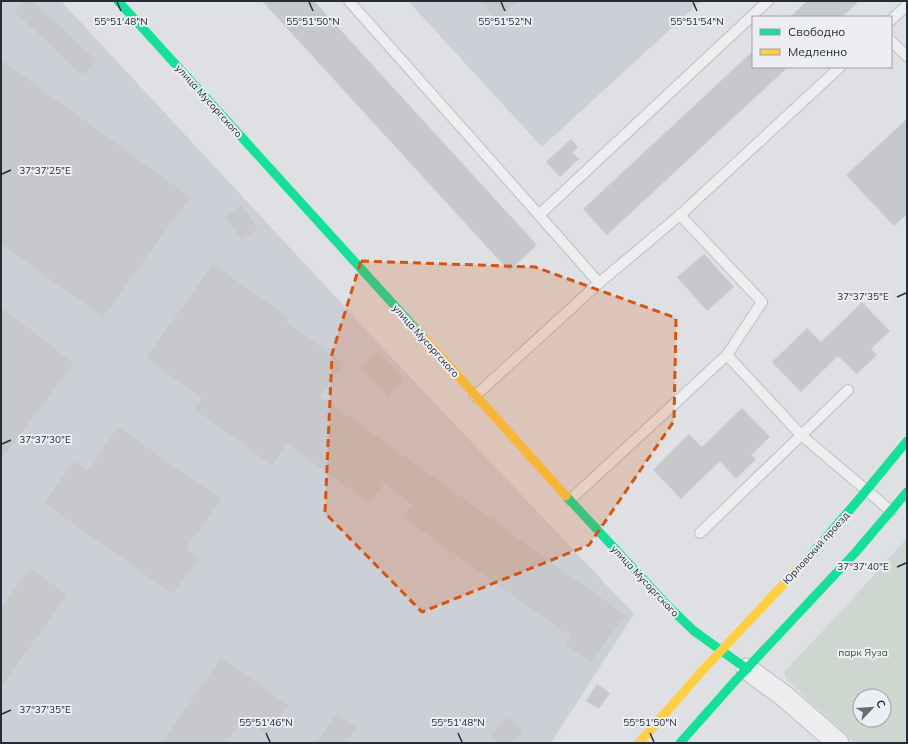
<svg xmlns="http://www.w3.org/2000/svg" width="908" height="744" font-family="Mulish,sans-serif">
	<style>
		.built { fill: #cdcfd6 }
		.green { fill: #ced7cf; fill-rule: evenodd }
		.building { fill: #c7c8cb }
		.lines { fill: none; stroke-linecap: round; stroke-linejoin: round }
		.lane-casing { stroke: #bcbec1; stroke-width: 12 }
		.street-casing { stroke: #bcbec1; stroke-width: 23 }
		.lane { stroke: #eeeef0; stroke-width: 10 }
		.street { stroke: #eeeef0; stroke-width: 21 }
		.fast { stroke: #16e098; stroke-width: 9 }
		.slow { stroke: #ffcf43; stroke-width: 9 }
		.marked { fill: #d55411; fill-opacity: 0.2; stroke: #d55411; stroke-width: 3; stroke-dasharray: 8 5; stroke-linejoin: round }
		.ticks { fill: none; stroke: #272c3b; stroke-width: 1.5 }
		.labels { text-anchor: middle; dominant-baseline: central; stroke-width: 4; stroke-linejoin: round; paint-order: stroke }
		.street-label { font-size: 10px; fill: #272c3b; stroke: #eceef3 }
		.park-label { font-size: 10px; fill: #385536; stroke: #eceef3 }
		.ticks-label { font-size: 10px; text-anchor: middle; fill: #272c3b; stroke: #eceef3; stroke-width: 4; stroke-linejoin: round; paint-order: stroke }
	</style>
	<rect width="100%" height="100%" fill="#dee0e3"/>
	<g class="built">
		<path d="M1,1H61L395,361L634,614L551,743H1Z"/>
		<path d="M408,1H701L542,147Z"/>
	</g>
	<path class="green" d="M907,538V743H855L786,679L784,672L847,605ZM860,696H884V720H860Z"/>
	<g class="building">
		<path d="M24,1H33L97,61L83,76L14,11Z"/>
		<path d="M262,1H314L537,245L509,271Z"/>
		<path d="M480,1H518L498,20Z"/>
		<path d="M807,1H859L842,17H790Z"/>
		<path d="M753,51V67H788L607,235L583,209Z"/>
		<path d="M1,60L190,197L103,317L1,244Z"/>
		<path d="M907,119V214L894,226L846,175Z"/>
		<path d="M571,139L578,147L573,153L579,159L560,177L546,162Z"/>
		<path d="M241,205L258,228L242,240L225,218Z"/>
		<path d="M704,254L734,287L707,311L677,277Z"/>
		<path d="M213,264L288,317L285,321L344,364L320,396L625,615L591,662L565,644L571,637L403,517L412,504L384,483L370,503L287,444L272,465L194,409L202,398L146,358Z"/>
		<path d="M862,302L890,331L871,349L877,355L857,374L838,356L801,392L772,362L807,328L821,342Z"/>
		<path d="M3,309L74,363L1,460V313Z"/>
		<path d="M378,352L404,379L388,395L361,368Z"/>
		<path d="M742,408L770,437L751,455L756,459L736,479L720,461L681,499L653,470L689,434L702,447Z"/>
		<path d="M118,427L221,499L186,548L199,558L173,594L44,503L74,461L88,471Z"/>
		<path d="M30,568L67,595L1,687V608Z"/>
		<path d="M221,658L288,705L267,735L243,718L226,743H162Z"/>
		<path d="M597,684L610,693L599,709L586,701Z"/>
		<path d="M337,713L357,727L346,743H316Z"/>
		<path d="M507,717L523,731L512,743H500L491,735Z"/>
	</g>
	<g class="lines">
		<g class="lane-casing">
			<g id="lane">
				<path d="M349,1L539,215"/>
				<path d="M891,20L907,5"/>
				<path d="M891,41L907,56"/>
				<path d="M680,215L762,302L727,355L801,435L891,511"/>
				<path d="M599,283L539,215L768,1"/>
				<path d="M475,396L599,283L680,215L840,67"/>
				<path d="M570,500L727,355"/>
				<path d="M700,533L848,390"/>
			</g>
		</g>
		<g class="street-casing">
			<path id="street" d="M747,669L783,695L838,743"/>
		</g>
		<use href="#lane" class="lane"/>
		<use href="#street" class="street"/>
		<g class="fast">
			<path d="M118,1L423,337"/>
			<path d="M566,496L669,607L694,631L747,669"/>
			<path d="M810,556L860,498L907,441"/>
			<path d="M680,743L736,680L855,553L907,492"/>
		</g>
		<g class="slow">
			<path d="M423,337L566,496"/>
			<path d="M639,743L702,671L810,556"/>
		</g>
	</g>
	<path class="marked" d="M361,261L535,267L676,318L674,421L589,545L422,612L325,513L332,354Z"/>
	<path class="ticks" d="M117,2L121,11M309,2L313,11M501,2L505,11M693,2L697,11M2,174L11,170M897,297L906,293M2,444L11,440M897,567L906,563M2,714L11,710M266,733L270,742M458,733L462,742M650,733L654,742"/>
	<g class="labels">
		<g class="street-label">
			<text transform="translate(209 101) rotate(48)">улица Мусоргского</text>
			<text transform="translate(426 341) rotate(48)">улица Мусоргского</text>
			<text transform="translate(816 548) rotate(-48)">Юрловский проезд</text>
			<text transform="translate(645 581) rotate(47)">улица Мусоргского</text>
		</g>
		<g class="park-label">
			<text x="863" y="652">парк Яуза</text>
		</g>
	</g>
	<g class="ticks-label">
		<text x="121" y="25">55°51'48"N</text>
		<text x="313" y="25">55°51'50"N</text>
		<text x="505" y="25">55°51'52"N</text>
		<text x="697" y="25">55°51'54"N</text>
		<text x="45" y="174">37°37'25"E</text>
		<text x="863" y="300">37°37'35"E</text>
		<text x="45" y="443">37°37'30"E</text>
		<text x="863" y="570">37°37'40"E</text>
		<text x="45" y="713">37°37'35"E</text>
		<text x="266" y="726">55°51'46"N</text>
		<text x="458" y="726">55°51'48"N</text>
		<text x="650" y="726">55°51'50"N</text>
	</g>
	<rect width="908" height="744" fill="none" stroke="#272c3b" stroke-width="4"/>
	<rect x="752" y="16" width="140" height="52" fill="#eceef3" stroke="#9da0a9"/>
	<rect x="760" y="29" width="20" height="6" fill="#16e098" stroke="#9da0a9"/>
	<text x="788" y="36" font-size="12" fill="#272c3b">Свободно</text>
	<rect x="760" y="49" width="20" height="6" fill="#ffcf43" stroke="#9da0a9"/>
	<text x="788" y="56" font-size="12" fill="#272c3b">Медленно</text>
	<g transform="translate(872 708) rotate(65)"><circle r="19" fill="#eceef3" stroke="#9da0a9"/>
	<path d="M0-3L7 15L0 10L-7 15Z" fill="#676b76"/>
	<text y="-6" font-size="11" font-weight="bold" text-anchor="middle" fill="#272c3b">С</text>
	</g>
</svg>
